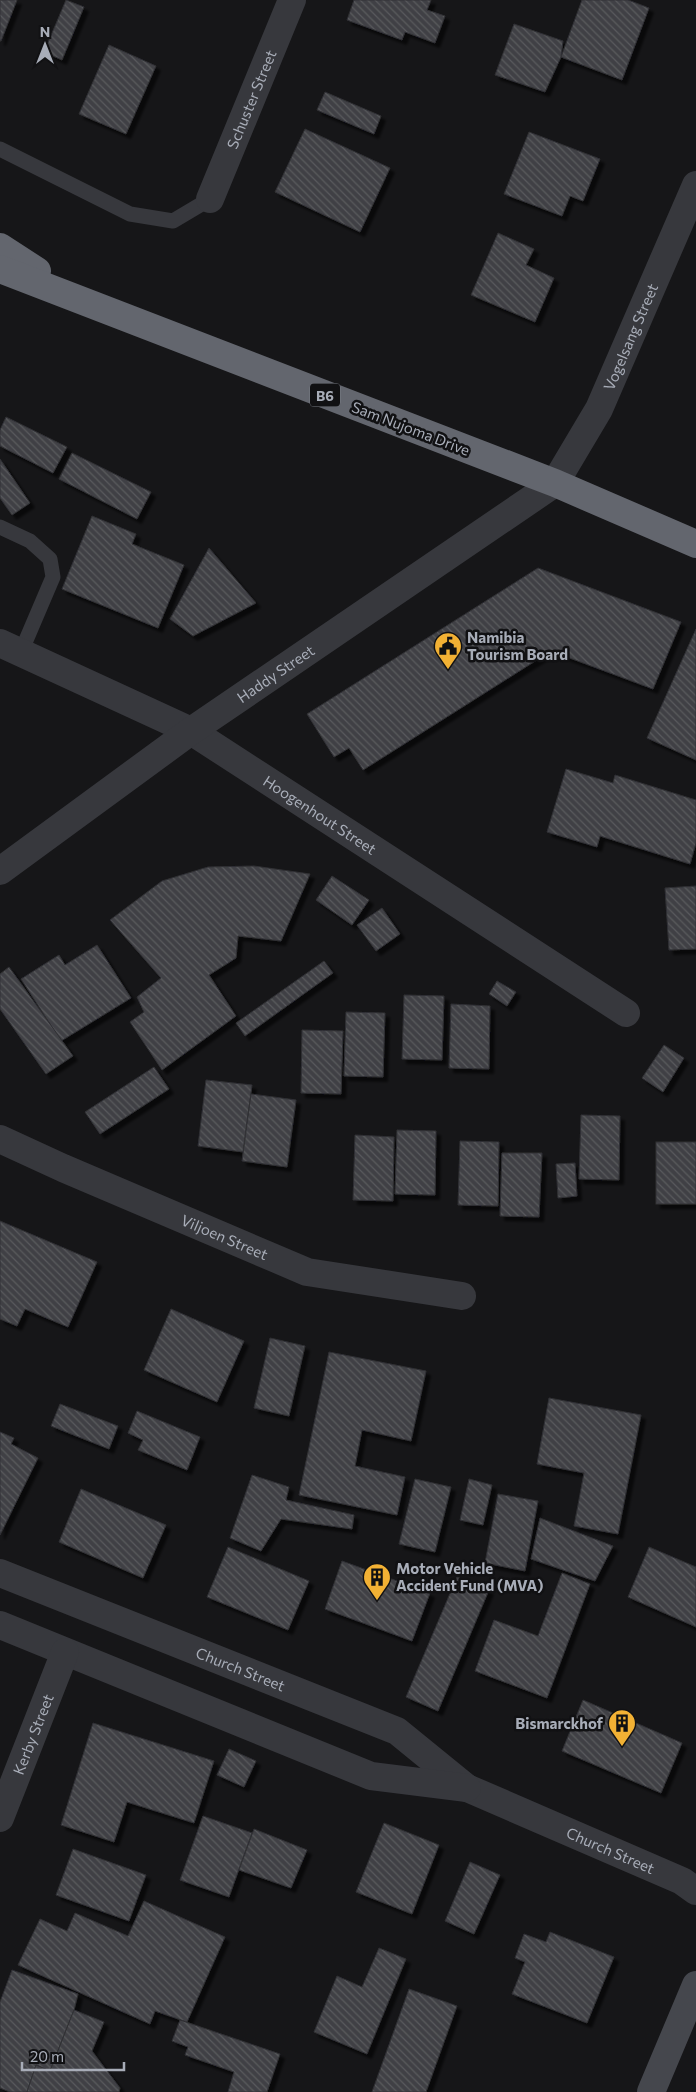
<svg xmlns="http://www.w3.org/2000/svg" width="696" height="2092" font-family="Commissioner,sans-serif">
	<style>
		.building { fill: url(#building-back-hatch); stroke: #303034; filter: url(#shadow) }
		.lines { fill: none; stroke-linecap: round; stroke-linejoin: round }
		.lane { stroke: #37383d; stroke-width: 15 }
		.street { stroke: #37383d; stroke-width: 28 }
		.secondary { stroke: #45474d; stroke-width: 28 }
		.highway { stroke: #63666e; stroke-width: 28 }
		.labels { text-anchor: middle; dominant-baseline: central; stroke-width: 5; stroke-linejoin: round; paint-order: stroke }
		.shield { fill: #111113; stroke: #7b7e86; stroke-width: 1 }
		.shield-label { font-size: 14px; font-weight: bold; fill: #a8adb8 }
		.street-label { font-size: 15px; fill: #a8adb8; stroke: #111113 }
		.poi-label { font-size: 15px; font-weight: bold; fill: #a8adb8; stroke: #111113; text-anchor: start }
	</style>
	<defs>
		<pattern id="building-back-hatch" width="6" height="6" patternUnits="userSpaceOnUse" patternTransform="scale(1.25)"><rect width="6" height="6" fill="#404145"/><path d="M-1 5l2 2M0 0l6 6M5-1l2 2" fill="none" stroke="#595a5e"/></pattern>
		<filter id="shadow"><feDropShadow dx="4.5" dy="4.5" stdDeviation="1" flood-color="#0009"/></filter>
	</defs>
	<rect width="100%" height="100%" fill="#161618"/>
	<g class="building">
		<path d="M0,0H17L1,41H0Z"/>
		<path d="M66,0L84,7L62,60L44,52Z"/>
		<path d="M354,0H431L427,10L445,16L435,43L405,32L402,40L347,20Z"/>
		<path d="M582,0H628L649,8L622,80L561,57Z"/>
		<path d="M514,24L563,41L561,57L545,92L495,75Z"/>
		<path d="M109,45L156,66L126,134L79,114Z"/>
		<path d="M325,92L381,116L374,134L317,110Z"/>
		<path d="M305,129L390,168L360,232L275,192Z"/>
		<path d="M529,132L600,159L583,201L570,196L562,216L504,194Z"/>
		<path d="M498,233L534,249L526,265L554,278L535,322L471,295Z"/>
		<path d="M6,417L67,447L53,473L0,446V430Z"/>
		<path d="M72,453L151,492L137,519L59,479Z"/>
		<path d="M0,459L30,503L12,515L0,498Z"/>
		<path d="M92,516L136,534L132,544L184,565L158,628L62,589Z"/>
		<path d="M209,548L256,603L193,636L170,619Z"/>
		<path d="M538,568L681,622L653,689L551,651L363,770L349,748L334,757L307,714Z"/>
		<path d="M696,629V760L647,738Z"/>
		<path d="M566,769L613,783L615,775L696,800V843L690,864L600,836L597,847L547,832Z"/>
		<path d="M254,866L310,874L281,941L238,936L236,958L209,975L236,1016L162,1070L130,1022L144,1012L137,997L161,978L110,920L162,881L208,867Z"/>
		<path d="M332,876L369,900L352,925L316,900Z"/>
		<path d="M696,886V949L669,950L665,888Z"/>
		<path d="M382,908L400,934L376,951L357,925Z"/>
		<path d="M97,945L131,998L61,1041L21,979L59,955L65,965Z"/>
		<path d="M324,961L333,973L245,1036L236,1023Z"/>
		<path d="M9,967L73,1056L46,1074L0,1009V974Z"/>
		<path d="M497,981L516,992L507,1006L489,994Z"/>
		<path d="M404,995L444,996L442,1060L402,1059Z"/>
		<path d="M451,1004L490,1006L489,1069L449,1068Z"/>
		<path d="M346,1012L385,1013L383,1077L344,1076Z"/>
		<path d="M302,1030L343,1031L341,1094L301,1093Z"/>
		<path d="M664,1045L684,1058L663,1092L642,1078Z"/>
		<path d="M154,1067L169,1089L100,1134L85,1112Z"/>
		<path d="M206,1080L252,1085L243,1152L198,1146Z"/>
		<path d="M251,1094L296,1100L287,1167L242,1161Z"/>
		<path d="M581,1115L620,1116L619,1180L579,1179Z"/>
		<path d="M397,1130L436,1131L435,1195L395,1194Z"/>
		<path d="M355,1135L394,1137L393,1201L353,1200Z"/>
		<path d="M460,1141L499,1142L498,1206L458,1205Z"/>
		<rect x="656" y="1142" width="40" height="62"/>
		<path d="M502,1153H542L539,1217L500,1216Z"/>
		<path d="M575,1163L577,1196L558,1198L556,1164Z"/>
		<path d="M0,1221L97,1262L68,1327L25,1309L17,1326L0,1319Z"/>
		<path d="M171,1309L244,1341L217,1402L144,1370Z"/>
		<path d="M270,1338L305,1346L289,1416L254,1408Z"/>
		<path d="M329,1352L426,1371L411,1441L362,1430L355,1466L405,1477L397,1515L299,1495Z"/>
		<path d="M549,1398L641,1415L618,1534L574,1526L584,1473L537,1464Z"/>
		<path d="M60,1404L118,1426L109,1449L51,1426Z"/>
		<path d="M137,1411L200,1437L187,1470L138,1450L143,1440L128,1433Z"/>
		<path d="M0,1432L14,1438L11,1444L38,1458L0,1535Z"/>
		<path d="M252,1475L289,1487L286,1500L354,1515L352,1529L281,1519L261,1551L230,1538Z"/>
		<path d="M415,1479L451,1487L435,1552L399,1544Z"/>
		<path d="M469,1479L492,1485L483,1525L460,1520Z"/>
		<path d="M81,1489L166,1525L143,1578L59,1542Z"/>
		<path d="M498,1494L538,1501L525,1571L485,1563Z"/>
		<path d="M540,1518L613,1546L595,1581L531,1559Z"/>
		<path d="M228,1547L309,1581L288,1630L207,1597Z"/>
		<path d="M649,1547L696,1567V1627L628,1597Z"/>
		<path d="M342,1561L430,1593L412,1641L325,1609Z"/>
		<path d="M562,1573L590,1584L547,1698L475,1671L494,1620L538,1636Z"/>
		<path d="M457,1577L489,1590L438,1711L406,1697Z"/>
		<path d="M583,1700L682,1743L661,1793L562,1751Z"/>
		<path d="M93,1723L214,1761L194,1823L127,1802L114,1842L61,1825Z"/>
		<path d="M229,1749L256,1761L244,1787L217,1775Z"/>
		<path d="M203,1816L252,1833L229,1897L180,1880Z"/>
		<path d="M384,1823L439,1845L412,1914L356,1892Z"/>
		<path d="M254,1829L307,1850L291,1888L239,1870Z"/>
		<path d="M73,1849L146,1875L129,1921L56,1895Z"/>
		<path d="M470,1862L500,1875L474,1934L445,1921Z"/>
		<path d="M144,1901L225,1937L187,2022L155,2011L150,2024L18,1965L40,1919L67,1931L75,1913L128,1936Z"/>
		<path d="M550,1932L614,1957L587,2023L512,1994L525,1962L515,1958L524,1934L546,1942Z"/>
		<path d="M379,1948L406,1959L367,2054L314,2032L337,1976L362,1987Z"/>
		<path d="M12,1970L78,1994L74,2010L50,2071L36,2065L27,2092H10L0,2088V2002Z"/>
		<path d="M409,1989L457,2006L426,2092H372Z"/>
		<path d="M74,2010L104,2022L92,2051L120,2088L119,2092H27L36,2065L50,2071Z"/>
		<path d="M180,2020L280,2054L267,2092H228L234,2072L185,2055L188,2047L172,2041Z"/>
	</g>
	<g class="lines">
		<g class="lane">
			<path d="M0,149L130,214L173,221L210,199"/>
			<path d="M0,527L30,541L50,559L53,577L21,652"/>
		</g>
		<g class="street">
			<path id="s1" d="M210,199L292,0"/>
			<path id="s2" d="M0,643L191,731L626,1013"/>
			<path id="s3" d="M0,871L191,731L555,483L599,409L696,185"/>
			<path id="s4" d="M0,1139L63,1168L307,1272L462,1296"/>
			<path id="s5" d="M0,1573L397,1731L467,1788L682,1881L696,1891"/>
			<path d="M0,1625L371,1776L467,1788"/>
			<path id="s6" d="M0,1818L65,1652"/>
		</g>
		<path class="secondary" d="M651,2092L696,1985"/>
		<g class="highway">
			<path d="M0,247L37,271"/>
			<path d="M0,269L555,483L696,544"/>
		</g>
	</g>
	<defs>
		<g id="civic-pin" transform="scale(1.4375)"><path d="M0 17L-7.5 6A9.5 9.5 0 1 1 7.5 6Z" fill="#f2b134" stroke="#111113"/><path d="M-.6-6.5H3V-4.5H.6V-3L4-1V1h2V6H-6V1h2V-1L-.6-3ZM-1.2 2.5V6h2.4V2.5Z" fill="#111"/></g>
		<g id="building-pin" transform="scale(1.4375)"><path d="M0 17L-7.5 6A9.5 9.5 0 1 1 7.5 6Z" fill="#f2b134" stroke="#111113"/><path d="M-4-6H4V6H1V3H-1V6H-4ZM-2.5-4.3h1.7v1.8h-1.7ZM.8-4.3h1.7v1.8H.8ZM-2.5-1h1.7V.8h-1.7ZM.8-1h1.7V.8H.8Z" fill="#111"/></g>
	</defs>
	<g fill-rule="evenodd">
		<use href="#civic-pin" x="448" y="646"/>
		<use href="#building-pin" x="377" y="1577"/>
		<use href="#building-pin" x="622" y="1723"/>
	</g>
	<g class="labels">
		<rect class="shield" x="310" y="383.5" width="30" height="23" rx="4"/>
		<g class="shield-label">
			<text x="325" y="395">B6</text>
		</g>
		<g class="street-label">
			<text stroke="none"><textPath href="#s1" startOffset="108">Schuster Street</textPath></text>
			<text stroke="none"><textPath href="#s3" startOffset="842">Vogelsang Street</textPath></text>
			<text transform="translate(411 428) rotate(21)">Sam Nujoma Drive</text>
			<text stroke="none"><textPath href="#s3" startOffset="339">Haddy Street</textPath></text>
			<text stroke="none"><textPath href="#s2" startOffset="364">Hoogenhout Street</textPath></text>
			<text stroke="none"><textPath href="#s4" startOffset="245">Viljoen Street</textPath></text>
			<text stroke="none"><textPath href="#s5" startOffset="259">Church Street</textPath></text>
			<text stroke="none"><textPath href="#s6" startOffset="90">Kerby Street</textPath></text>
			<text stroke="none"><textPath href="#s5" startOffset="674">Church Street</textPath></text>
		</g>
		<g class="poi-label">
			<text x="467" y="637">Namibia<tspan x="467" dy="17">Tourism Board</tspan></text>
			<text x="396" y="1568">Motor Vehicle<tspan x="396" dy="17">Accident Fund (MVA)</tspan></text>
			<text x="603" y="1723" text-anchor="end">Bismarckhof</text>
		</g>
	</g>
	<g transform="translate(45 45)" stroke="#111113" stroke-width="4" paint-order="stroke">
	<path d="M0-4L9 19L0 12L-9 19Z" fill="#a8adb8"/>
	<text y="-8" font-size="14" font-weight="bold" text-anchor="middle" fill="#a8adb8">N</text>
	</g>
	<path d="M22 2062v8h102v-8" fill="none" stroke="#a8adb8" stroke-width="2.5"/>
	<text x="30" y="2062" font-size="15" fill="#a8adb8" stroke="#111113" stroke-width="4" paint-order="stroke">20 m</text>
</svg>
